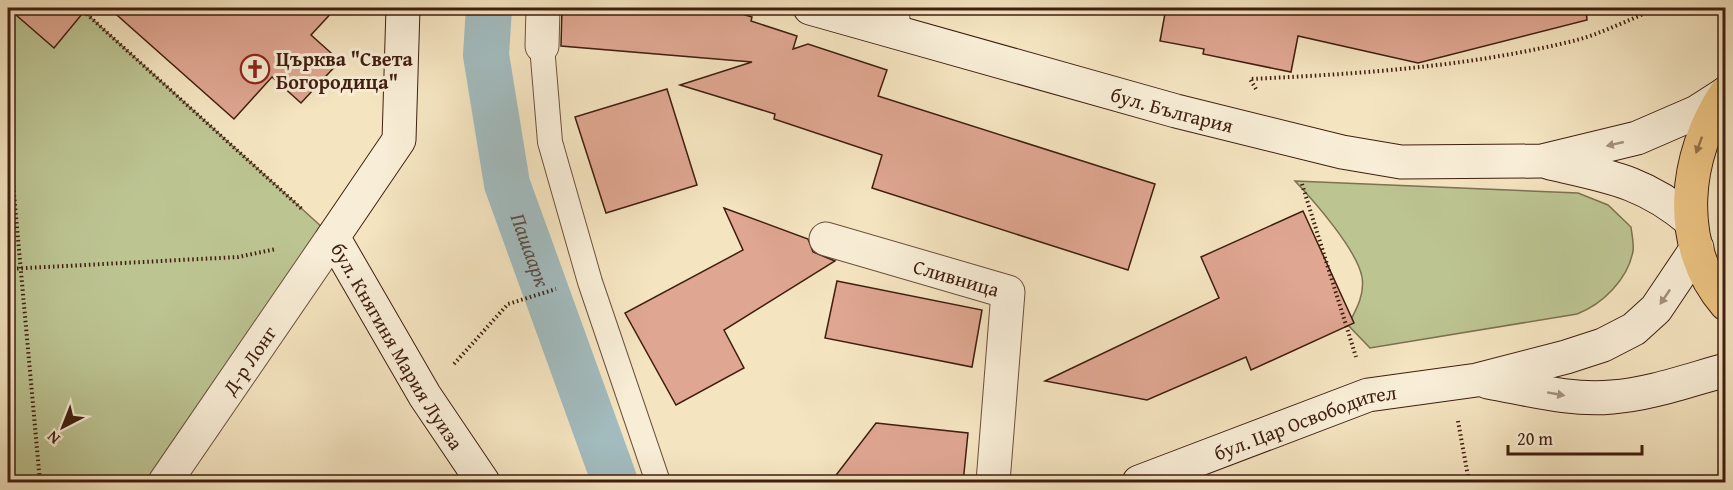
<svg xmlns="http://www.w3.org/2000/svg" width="1733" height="490" font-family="'Gentium Book Plus',serif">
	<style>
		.green { fill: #bcc492; stroke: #7e7150; stroke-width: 1.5 }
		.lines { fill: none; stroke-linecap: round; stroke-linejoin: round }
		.canal { stroke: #a2bbbe; stroke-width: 46 }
		.building { fill: #dfa691; stroke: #401e0f; stroke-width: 1.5 }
		.lane-casing { stroke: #6d503b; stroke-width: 26 }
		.street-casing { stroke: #6d503b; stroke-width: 35 }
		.secondary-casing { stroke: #401e0f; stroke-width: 35 }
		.primary-casing { stroke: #401e0f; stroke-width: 35 }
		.path { stroke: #401e0f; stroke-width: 4; stroke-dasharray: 1.5 3; stroke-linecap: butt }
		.lane { stroke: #f8edd6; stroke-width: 24 }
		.street { stroke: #f8edd6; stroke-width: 33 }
		.secondary { stroke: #f8edd6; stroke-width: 33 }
		.primary { stroke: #eac280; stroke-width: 33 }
		.oneway { fill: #a5907c }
		.oneway2 { fill: #957048 }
		.labels { text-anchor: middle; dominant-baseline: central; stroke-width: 6; stroke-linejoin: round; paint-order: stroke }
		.poi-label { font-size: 20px; font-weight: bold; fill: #401e0f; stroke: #f8edd6; text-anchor: start }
		.street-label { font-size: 20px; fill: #401e0f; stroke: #f8edd6 }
		.water-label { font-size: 21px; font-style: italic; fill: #5d4d44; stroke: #f8edd6 }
	</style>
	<rect width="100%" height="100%" fill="#f4e4c0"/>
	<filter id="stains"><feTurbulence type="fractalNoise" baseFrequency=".00333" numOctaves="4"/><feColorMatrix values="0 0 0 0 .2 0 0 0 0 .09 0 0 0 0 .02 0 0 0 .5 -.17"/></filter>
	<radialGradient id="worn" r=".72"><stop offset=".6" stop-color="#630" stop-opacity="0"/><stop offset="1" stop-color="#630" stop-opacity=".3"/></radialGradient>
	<g class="green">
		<path d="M8,8H80L333,237L165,482H8Z"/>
		<path d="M1295,181L1578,193L1608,205L1631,227C1632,235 1634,244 1633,251C1628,279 1603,304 1577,314L1370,348L1348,325C1356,310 1365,295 1362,277C1357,250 1314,201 1295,181Z"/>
	</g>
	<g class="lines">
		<path class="canal" id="s1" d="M489,8L486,55L507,184L615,482"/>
	</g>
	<g class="building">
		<path d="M8,8H87L54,48Z"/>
		<path d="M109,8H336L311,35L340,61L301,103L272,77L234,119Z"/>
		<path d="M562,8H722L752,17L751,21L797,36L793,49L808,44L887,70L878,96L1155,184L1128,270L872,188L882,155L774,119L775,114L680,85L752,62L561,46Z"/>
		<path d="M1166,8H1586L1587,20L1418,63L1298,36L1291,72L1203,54L1204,49L1160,41Z"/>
		<path d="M667,89L697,185L606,213L575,117Z"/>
		<path d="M724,208L808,239L813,252L835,261L724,330L744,368L676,405L625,313L743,250Z"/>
		<path d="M1303,211L1354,323L1251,370L1246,357L1147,400L1045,381L1219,298L1201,257Z"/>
		<path d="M837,281L982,310L972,367L825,338Z"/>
		<path d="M876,423L968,433L963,483H830Z"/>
	</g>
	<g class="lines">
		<g class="lane-casing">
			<path id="lane" d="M542,46L550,142L590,282L658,482"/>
		</g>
		<g class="street-casing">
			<g id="street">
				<path d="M892,8L894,31"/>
				<path d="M542,46L543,8"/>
				<path id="s2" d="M826,239L1008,292L993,482"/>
				<path id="s3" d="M165,482L333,237"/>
			</g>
		</g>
		<g class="secondary-casing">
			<g id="secondary">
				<path id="s4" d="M403,8L399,140L333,237L425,396L483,482"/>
				<path id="s5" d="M810,8L1176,111L1342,152L1401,162L1542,161L1637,138L1697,112L1725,94"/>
				<path d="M1550,163C1607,176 1644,181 1691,221"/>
				<path d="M1488,382C1528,389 1571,401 1612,397C1651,394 1689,380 1726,370"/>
				<path id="s6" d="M1139,482L1368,395L1477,380L1566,357L1603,345L1634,329L1656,309L1697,248"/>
			</g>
		</g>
		<g class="primary-casing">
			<path id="primary" d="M1726,93C1684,155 1674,244 1726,304"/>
		</g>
		<g class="path">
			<path d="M80,8L303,210"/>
			<path d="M1256,89L1250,79C1359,74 1466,67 1573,41C1601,34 1630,19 1658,8"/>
			<path d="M8,128L40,482"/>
			<path d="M1302,184L1356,357"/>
			<path d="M8,269L238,257L276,249"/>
			<path d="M454,364L508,304L556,289"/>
			<path d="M1458,421L1469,482"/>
		</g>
		<use href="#lane" class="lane"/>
		<use href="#street" class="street"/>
		<use href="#secondary" class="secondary"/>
		<use href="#primary" class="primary"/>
	</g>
	<defs><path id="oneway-solid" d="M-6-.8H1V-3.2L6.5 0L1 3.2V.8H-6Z" transform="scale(1.5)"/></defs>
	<g class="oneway">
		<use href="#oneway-solid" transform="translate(1615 144) rotate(167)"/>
		<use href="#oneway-solid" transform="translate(1665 297) rotate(124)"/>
		<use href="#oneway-solid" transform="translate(1556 394) rotate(10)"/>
	</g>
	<use class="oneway2" href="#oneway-solid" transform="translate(1699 145) rotate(110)"/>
	<defs>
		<g id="church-ring" transform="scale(1.5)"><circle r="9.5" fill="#f8edd6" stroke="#8f2418" stroke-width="1.5"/><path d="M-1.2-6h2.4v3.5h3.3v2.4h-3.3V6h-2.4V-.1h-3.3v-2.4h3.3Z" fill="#8f2418"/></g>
	</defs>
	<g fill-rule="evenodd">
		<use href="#church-ring" x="255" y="69"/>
	</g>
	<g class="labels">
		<g class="poi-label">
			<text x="276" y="58">Църква "Света<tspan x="276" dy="23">Богородица"</tspan></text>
		</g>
		<g class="street-label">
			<text stroke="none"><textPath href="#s5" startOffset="376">бул. България</textPath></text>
			<text stroke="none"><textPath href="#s2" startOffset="136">Сливница</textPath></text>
			<text stroke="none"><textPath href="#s4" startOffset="376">бул. Княгиня Мария Луиза</textPath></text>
			<text stroke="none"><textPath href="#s3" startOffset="148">Д-р Лонг</textPath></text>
			<text stroke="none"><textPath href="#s6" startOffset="177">бул. Цар Освободител</textPath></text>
		</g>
		<g class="water-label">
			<text stroke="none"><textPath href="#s1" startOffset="248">Пашаарк</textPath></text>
		</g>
	</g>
	<rect width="1733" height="490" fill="none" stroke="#f4e4c0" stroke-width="30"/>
	<rect x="9" y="9" width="1715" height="472" fill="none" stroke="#401e0f" stroke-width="3"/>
	<rect x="15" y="15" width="1703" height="460" fill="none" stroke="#401e0f" stroke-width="1.5"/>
	<g transform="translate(63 427) rotate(222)" stroke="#f8edd6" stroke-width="4.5" paint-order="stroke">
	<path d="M0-4.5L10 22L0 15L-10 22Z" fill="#401e0f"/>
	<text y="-9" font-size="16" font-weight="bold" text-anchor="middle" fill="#401e0f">N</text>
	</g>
	<path d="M1508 445v9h134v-9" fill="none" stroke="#401e0f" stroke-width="3"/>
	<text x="1517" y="445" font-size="18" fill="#401e0f" stroke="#f8edd6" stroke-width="4.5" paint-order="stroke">20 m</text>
	<rect width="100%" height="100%" filter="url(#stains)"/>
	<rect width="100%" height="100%" fill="url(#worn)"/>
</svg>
